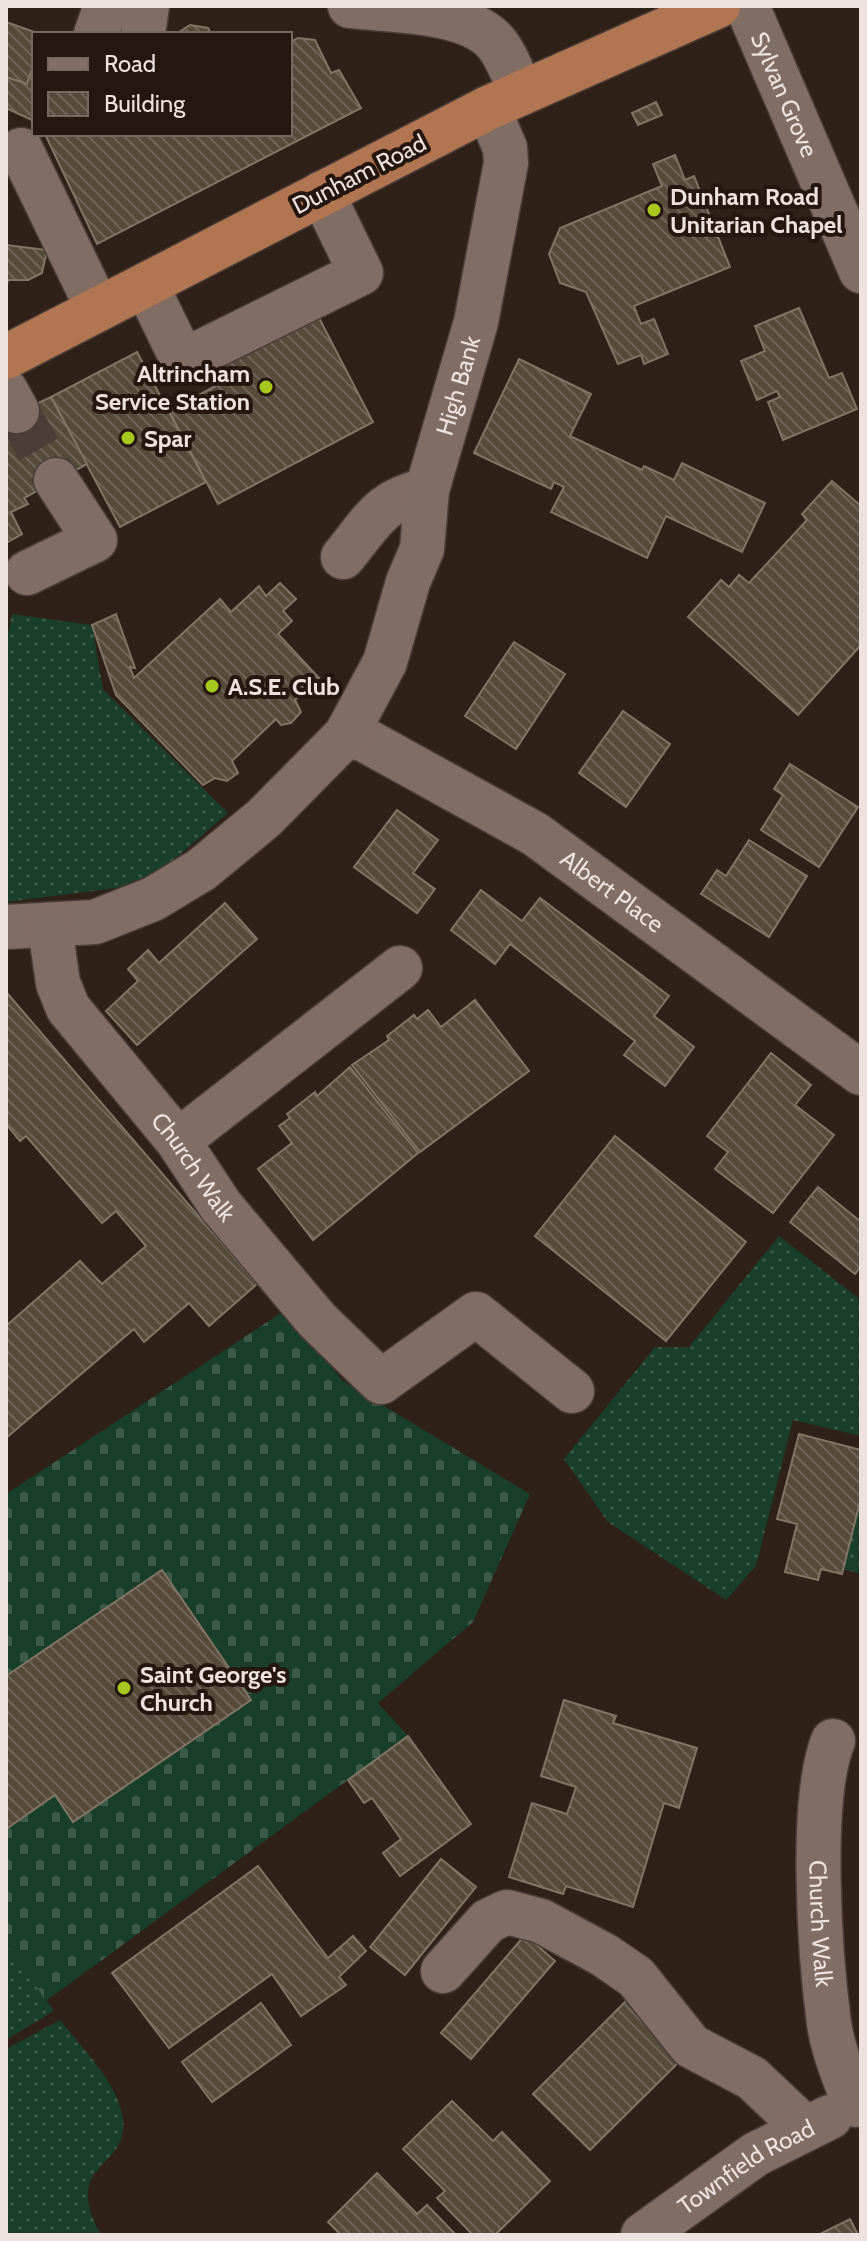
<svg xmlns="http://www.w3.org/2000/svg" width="867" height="2241" font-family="Cabin,sans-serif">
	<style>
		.grass { fill: url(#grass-dots) }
		.cemetery { fill: url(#cemetery-stones) }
		.building { fill: url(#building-back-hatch); stroke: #817565; stroke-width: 2 }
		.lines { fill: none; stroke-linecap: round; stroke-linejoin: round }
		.minor-tunnel { stroke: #4c3d36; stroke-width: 44; stroke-dasharray: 44 22; stroke-linecap: butt }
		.minor-casing { stroke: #4a3d38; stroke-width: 47 }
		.highway-casing { stroke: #4a3d38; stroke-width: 47 }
		.minor { stroke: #806d63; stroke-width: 44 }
		.highway { stroke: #b27551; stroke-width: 44 }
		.poi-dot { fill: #a7c81e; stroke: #25160f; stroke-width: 3 }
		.labels { text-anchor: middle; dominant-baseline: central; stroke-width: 8; stroke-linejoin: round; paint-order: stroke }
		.street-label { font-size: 24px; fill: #ede2dd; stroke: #25160f }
		.poi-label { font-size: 24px; font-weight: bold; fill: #ede2dd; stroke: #25160f; text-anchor: start }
	</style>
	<defs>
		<pattern id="grass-dots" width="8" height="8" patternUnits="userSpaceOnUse" patternTransform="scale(2)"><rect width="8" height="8" fill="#193e29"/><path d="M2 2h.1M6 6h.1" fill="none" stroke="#3b5a48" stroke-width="1.8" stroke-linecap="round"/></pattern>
		<pattern id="cemetery-stones" width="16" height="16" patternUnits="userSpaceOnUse" patternTransform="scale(2)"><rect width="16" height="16" fill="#193e29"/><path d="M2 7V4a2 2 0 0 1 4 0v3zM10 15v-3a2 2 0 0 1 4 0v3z" fill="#3b5a48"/></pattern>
		<pattern id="building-back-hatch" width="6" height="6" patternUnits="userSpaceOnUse" patternTransform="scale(2)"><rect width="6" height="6" fill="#564a3b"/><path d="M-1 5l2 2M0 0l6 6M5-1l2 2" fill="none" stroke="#6f6457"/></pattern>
	</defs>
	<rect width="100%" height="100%" fill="#2f2018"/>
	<g class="grass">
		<path d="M12,614L92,625L103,689L228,813L162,870L117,888L6,902V645Z"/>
		<path d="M779,1236L861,1300V1436L793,1420L756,1566L726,1600L608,1522L564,1459L655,1347H689Z"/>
		<path d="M861,1498V1574L843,1569Z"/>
		<path d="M6,1941L54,2011L6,2040Z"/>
		<path d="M60,2020C82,2048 118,2083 123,2119C129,2171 60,2160 101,2235H6V2049Z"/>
	</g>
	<path class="cemetery" d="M284,1311L343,1381L530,1494L473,1622L378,1703L408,1736L46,2001L6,1941V1494Z"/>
	<g class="building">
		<path d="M6,22L40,34H34V64L27,84L6,77Z"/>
		<path d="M190,25L208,28L211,34H176Z"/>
		<path d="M298,38L315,40L331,73L339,70L361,108L97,244L45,134H290V42Z"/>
		<path d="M34,64V121L6,108V77L27,84Z"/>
		<path d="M656,102L662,115L638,125L632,113Z"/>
		<path d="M675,155L685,180L694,176L730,267L634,306L641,324L654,319L668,354L644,364L641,355L618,364L586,292L560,283L549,254L560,228L662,186L653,164Z"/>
		<path d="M6,245L47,250L42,273L28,280H8L6,289Z"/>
		<path d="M799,308L829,378L842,373L857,409L783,440L768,402L780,397L777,391L757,400L741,361L765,351L755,326Z"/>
		<path d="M317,314L373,422L218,504L169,411L223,382L216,367Z"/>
		<path d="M137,352L206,482L120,527L51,397Z"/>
		<path d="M519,359L591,394L570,436L642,470L644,466L674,480L682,463L765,503L742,552L666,516L647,558L551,512L564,487L554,482L551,489L474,453Z"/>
		<path d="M51,397L87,464L24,498L28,504L11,512L22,534L6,543V418Z"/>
		<path d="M832,481L861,506V645L798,715L688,617L721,580L729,587L739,575L749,583L807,520L802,514Z"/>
		<path d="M280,583L296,599L283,611L292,621L278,634L319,678L295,700L301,712L291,723L281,725L276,719L232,761L238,773L227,781L215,778L203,785L116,695L92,625L116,614L135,668L130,667L134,678L220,599L231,612L259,586L266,596Z"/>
		<path d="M514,642L565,674L516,749L465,716Z"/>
		<path d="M623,711L670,744L626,807L579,773Z"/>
		<path d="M790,764L858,807L819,867L761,830L783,795L774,789Z"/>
		<path d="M397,810L438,840L413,873L435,889L417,913L354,867Z"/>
		<path d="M749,840L807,876L769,937L701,894L717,870L726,876Z"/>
		<path d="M481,890L522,921L540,898L669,996L654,1016L694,1047L665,1086L624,1055L635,1041L510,944L495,964L451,930Z"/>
		<path d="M225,903L257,939L137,1045L106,1011L138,981L128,969L148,950L159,963Z"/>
		<path d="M7,993L257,1284L209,1326L189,1303L144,1342L134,1329L6,1438V1326L80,1261L102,1284L146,1246L116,1211L102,1223L26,1136L20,1141L6,1124Z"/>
		<path d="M475,1000L529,1071L420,1152L352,1065L389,1040L387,1036L414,1015L417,1019L428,1010L441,1027Z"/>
		<path d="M771,1053L811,1085L795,1105L834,1135L773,1213L715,1169L728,1152L707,1136Z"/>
		<path d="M350,1067L418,1153L313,1240L258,1169L292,1143L279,1126L290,1118L287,1114L315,1092L317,1096Z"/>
		<path d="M615,1136L746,1242L666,1341L535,1236Z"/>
		<path d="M818,1187L861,1222V1266L855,1274L790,1222Z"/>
		<path d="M799,1434L861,1450V1498L842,1574L821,1569L818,1580L785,1572L797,1524L777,1519Z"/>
		<path d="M162,1570L251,1700L73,1822L55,1795L6,1829V1676Z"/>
		<path d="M564,1700L616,1716L613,1723L697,1748L679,1808L664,1803L633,1907L566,1886L563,1894L509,1877L532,1803L567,1814L576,1787L541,1776Z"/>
		<path d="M408,1736L471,1824L400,1876L383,1853L401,1839L372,1798L364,1803L348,1780Z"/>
		<path d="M441,1859L476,1887L405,1975L370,1947Z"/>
		<path d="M258,1866L328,1958L353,1936L366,1951L339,1977L346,1985L301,2016L272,1974L169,2048L112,1973Z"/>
		<path d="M525,1935L555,1961L471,2059L441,2033Z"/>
		<path d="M626,2001L683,2058L590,2150L533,2094Z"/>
		<path d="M261,2003L291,2045L212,2102L182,2062Z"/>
		<path d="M452,2101L493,2141L502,2132L550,2181L495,2235H473L437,2198L445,2191L403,2149Z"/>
		<path d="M377,2173L417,2214L427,2205L456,2235H341L328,2222Z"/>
		<path d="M850,2219L858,2235H818Z"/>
	</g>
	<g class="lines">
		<path class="minor-tunnel" d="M17,411L56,480"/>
		<g class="minor-casing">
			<g id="minor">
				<path d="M350,6C391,11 468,9 496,43C507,56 514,77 521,92"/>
				<path id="s1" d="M747,6L861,271"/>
				<path d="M96,34L106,6"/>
				<path d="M143,34L147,6"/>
				<path d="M21,150L98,309"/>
				<path d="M146,285L183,361L361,273L322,193"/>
				<path d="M6,391L17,411"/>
				<path d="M343,557C372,522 380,500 427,490"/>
				<path d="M27,573L95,540L56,480"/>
				<path id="s2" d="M346,735L365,740L535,834L861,1073"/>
				<path id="s3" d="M6,927L95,922L153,899L201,870L264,818L346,735L385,662L408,582L422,549L427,490L476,322L506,163L505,148L488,108"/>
				<path id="s4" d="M50,927L58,983L68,1008L178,1141L221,1206L317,1320L381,1382L476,1314L572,1391"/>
				<path d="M178,1141L400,968"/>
				<path id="s5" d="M833,1741C809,1800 820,1957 829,2023C833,2051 845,2079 855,2105"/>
				<path d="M443,1971L488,1921L507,1912L541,1921L604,1955L636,1977L691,2046L752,2078L805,2128"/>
				<path id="s6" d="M643,2235L756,2154L830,2117"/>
			</g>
		</g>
		<g class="highway-casing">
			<path id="highway" d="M6,357L488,108L718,6"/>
		</g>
		<use href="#minor" class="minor"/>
		<use href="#highway" class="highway"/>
	</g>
	<g class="poi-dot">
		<circle cx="654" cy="210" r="8"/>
		<circle cx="266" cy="387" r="8"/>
		<circle cx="128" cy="438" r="8"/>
		<circle cx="212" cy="686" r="8"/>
		<circle cx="124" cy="1688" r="8"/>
	</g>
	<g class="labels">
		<g class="street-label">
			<text stroke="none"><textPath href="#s1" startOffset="96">Sylvan Grove</textPath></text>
			<text transform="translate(359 174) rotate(-27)">Dunham Road</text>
			<text stroke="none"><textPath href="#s3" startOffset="776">High Bank</textPath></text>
			<text stroke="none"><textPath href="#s2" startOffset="310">Albert Place</textPath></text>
			<text stroke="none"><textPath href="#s4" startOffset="286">Church Walk</textPath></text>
			<text stroke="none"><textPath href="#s5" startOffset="184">Church Walk</textPath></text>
			<text stroke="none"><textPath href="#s6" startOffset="124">Townfield Road</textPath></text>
		</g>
		<g class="poi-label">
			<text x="670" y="196">Dunham Road<tspan x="670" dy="28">Unitarian Chapel</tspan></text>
			<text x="250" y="373" text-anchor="end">Altrincham<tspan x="250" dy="28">Service Station</tspan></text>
			<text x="144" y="438">Spar</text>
			<text x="228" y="686">A.S.E. Club</text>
			<text x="140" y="1674">Saint George's<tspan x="140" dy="28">Church</tspan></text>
		</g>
	</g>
	<rect width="867" height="2241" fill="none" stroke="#ede2dd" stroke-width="16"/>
	<rect x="32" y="32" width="260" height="104" fill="#25160f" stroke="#756861" stroke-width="2"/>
	<rect x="48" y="58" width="40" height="12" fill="#806d63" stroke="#756861" stroke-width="2"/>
	<text x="104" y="72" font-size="24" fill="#ede2dd">Road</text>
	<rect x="48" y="92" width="40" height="24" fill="url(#building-back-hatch)" stroke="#756861" stroke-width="2"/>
	<text x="104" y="112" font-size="24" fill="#ede2dd">Building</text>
</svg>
